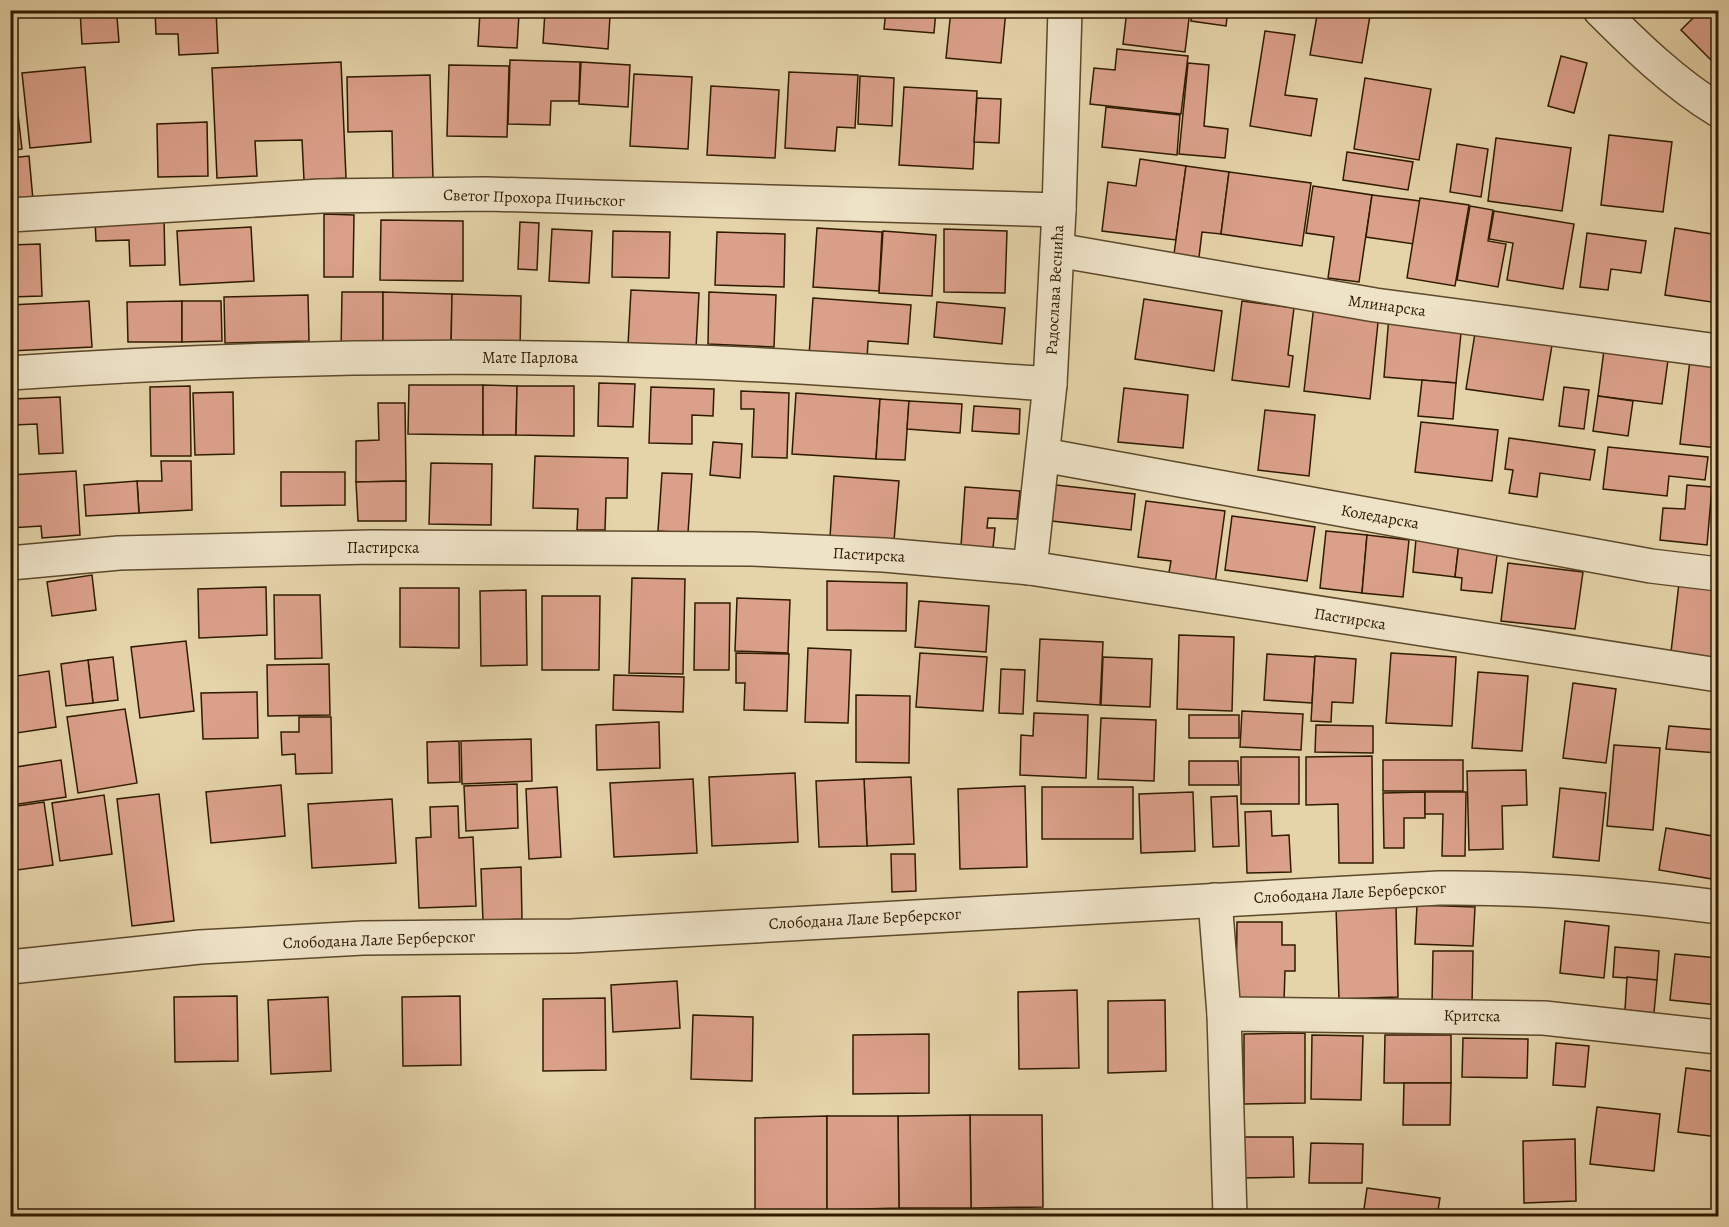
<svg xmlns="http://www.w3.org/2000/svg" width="1729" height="1227" font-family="Alegreya,serif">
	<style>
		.building { fill: #dba08a; stroke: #2f1a00; stroke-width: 1.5 }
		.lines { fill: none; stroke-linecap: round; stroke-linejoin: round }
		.street-casing { stroke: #5c482a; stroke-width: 36 }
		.street { stroke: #eee2c7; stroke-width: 33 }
		.labels { text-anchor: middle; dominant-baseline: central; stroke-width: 6; stroke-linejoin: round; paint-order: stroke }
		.street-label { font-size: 16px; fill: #2f1a00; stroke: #eee2c7 }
	</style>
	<rect width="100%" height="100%" fill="#e5d3a9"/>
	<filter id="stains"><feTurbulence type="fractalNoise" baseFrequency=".00333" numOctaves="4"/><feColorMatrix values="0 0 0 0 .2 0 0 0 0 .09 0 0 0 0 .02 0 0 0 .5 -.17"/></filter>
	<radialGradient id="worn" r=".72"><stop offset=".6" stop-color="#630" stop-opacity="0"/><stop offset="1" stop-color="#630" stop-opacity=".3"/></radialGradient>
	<g class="building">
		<path d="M80,10H136V16L117,17L119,42L82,44Z"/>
		<path d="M155,10H216L218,53L179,55L178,34H156Z"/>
		<path d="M886,10H936L934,33L884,29Z"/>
		<path d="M951,10H1006L1001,63L946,58Z"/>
		<path d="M1127,10H1190L1185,52L1123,44Z"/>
		<path d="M1192,10H1228L1226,26L1191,21Z"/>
		<path d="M1318,10H1371L1362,63L1310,55Z"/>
		<path d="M1701,10H1718V67L1681,30Z"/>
		<path d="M545,11L610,16L608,49L543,43Z"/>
		<path d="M480,12L519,14L517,48L478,46Z"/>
		<path d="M1265,31L1295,35L1285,95L1317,99L1311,136L1250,126Z"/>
		<path d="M1117,49L1188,56L1181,114L1090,104L1094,68L1115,70Z"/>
		<path d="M1561,56L1587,63L1574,113L1548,106Z"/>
		<path d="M510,60L580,62L579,101H551L550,125L508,124Z"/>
		<path d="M341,62L346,178L304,180L302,140L255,141L257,176L217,178L212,68Z"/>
		<path d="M581,62L630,65L628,107L579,104Z"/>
		<path d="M1188,63L1209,65L1204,126L1228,129L1225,158L1179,154Z"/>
		<path d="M449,65L509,66L507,137L447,136Z"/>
		<path d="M85,67L91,142L30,148L22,73Z"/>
		<path d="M789,72L858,75L855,128L837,127L835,151L785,148Z"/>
		<path d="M13,73L22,149L10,151V74Z"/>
		<path d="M634,74L692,77L688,149L630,146Z"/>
		<path d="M430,75L433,179L393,180L392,131L348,132L347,77Z"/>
		<path d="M860,76L894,78L892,126L858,124Z"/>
		<path d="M1365,78L1431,89L1419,160L1354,149Z"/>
		<path d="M711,86L779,90L775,158L707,155Z"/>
		<path d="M904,87L977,91L973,169L899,165Z"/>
		<path d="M977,98L1001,99L999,143L974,142Z"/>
		<path d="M1106,107L1180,115L1177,155L1102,147Z"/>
		<path d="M207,122L208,176L158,177L157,124Z"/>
		<path d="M1609,135L1672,142L1663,212L1601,205Z"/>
		<path d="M1496,138L1571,148L1562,211L1488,201Z"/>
		<path d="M1457,144L1488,149L1481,197L1450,192Z"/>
		<path d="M1347,152L1413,162L1408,190L1343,180Z"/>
		<path d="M29,156L33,200L10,202V158Z"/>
		<path d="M1140,159L1186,166L1176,240L1102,231L1108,182L1136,186Z"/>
		<path d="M1186,166L1229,172L1221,234L1202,232L1199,257L1174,254Z"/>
		<path d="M1229,172L1311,183L1302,246L1221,234Z"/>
		<path d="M1313,186L1372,195L1359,282L1328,278L1334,237L1306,233Z"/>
		<path d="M1372,195L1420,201L1414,244L1366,237Z"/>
		<path d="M1420,198L1469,205L1455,286L1407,278Z"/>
		<path d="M1470,206L1493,210L1488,241L1506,244L1498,287L1457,280Z"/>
		<path d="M1494,211L1574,224L1563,289L1507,280L1513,243L1489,239Z"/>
		<path d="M324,214L354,215L353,277H324Z"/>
		<path d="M164,218L165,265L130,266L129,240L96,241L95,220Z"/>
		<path d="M381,220L463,221V281L380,280Z"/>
		<path d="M520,222L539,223L537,270L518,269Z"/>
		<path d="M251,227L254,281L180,285L177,231Z"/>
		<path d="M817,228L882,232L879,291L813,287Z"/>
		<path d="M1675,228L1718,235V303L1665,295Z"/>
		<path d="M552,229L592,231L589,283L549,281Z"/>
		<path d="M944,229L1007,231L1005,293L944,292Z"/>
		<path d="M613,231L670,232L669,278L612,277Z"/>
		<path d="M883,231L936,235L932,296L879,293Z"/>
		<path d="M717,232L785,234L784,287L715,285Z"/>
		<path d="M1587,233L1646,241L1641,273L1611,269L1608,290L1580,287Z"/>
		<path d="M40,244L42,296L10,297V245Z"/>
		<path d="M631,290L699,293L696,348L628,345Z"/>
		<path d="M342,292H383V351H341Z"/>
		<path d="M383,292L452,294L451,349L383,351Z"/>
		<path d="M709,292L776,295L774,347L708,344Z"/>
		<path d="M452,294L521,296L520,350L451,349Z"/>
		<path d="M308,295L309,341L225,343L224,297Z"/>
		<path d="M813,298L911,305L908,344L868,341L867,360L809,356Z"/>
		<path d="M1144,299L1222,311L1214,371L1135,359Z"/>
		<path d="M89,301L92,347L10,351V305Z"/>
		<path d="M182,301V342H128L127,302Z"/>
		<path d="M182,301H221L222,341L182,342Z"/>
		<path d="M1242,301L1294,308L1288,355L1293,356L1289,387L1232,380Z"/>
		<path d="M937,302L1005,308L1002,344L934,337Z"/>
		<path d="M1314,305L1379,313L1370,399L1304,391Z"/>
		<path d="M1389,316L1462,323L1456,383L1384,377Z"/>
		<path d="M1476,327L1553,339L1543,400L1466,389Z"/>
		<path d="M1604,350L1668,360L1662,404L1598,396Z"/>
		<path d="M1690,360L1718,364V448L1680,444Z"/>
		<path d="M1422,380L1456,383L1453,419L1418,416Z"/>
		<path d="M599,383L635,384L633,427L598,426Z"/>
		<path d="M409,385H483V435L408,434Z"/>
		<path d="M483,385L517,386L516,435H483Z"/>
		<path d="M190,386L191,456H151L150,387Z"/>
		<path d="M517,386H574V436L516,435Z"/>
		<path d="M651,387L714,389L713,416L692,415V444L649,443Z"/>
		<path d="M1564,387L1589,390L1584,429L1559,426Z"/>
		<path d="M1124,388L1188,395L1183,448L1118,442Z"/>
		<path d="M741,391L789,393L787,458L752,457L754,409H741Z"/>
		<path d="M233,392L234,454L195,455L193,393Z"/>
		<path d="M796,393L880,399L876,459L792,454Z"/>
		<path d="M1598,396L1633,401L1628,436L1593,431Z"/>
		<path d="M60,397L63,453L39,454L37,424L13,425L12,399Z"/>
		<path d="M880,399L909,401L905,460L876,459Z"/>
		<path d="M909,401L962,404L960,433L907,429Z"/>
		<path d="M378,403H405L406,481L356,482V441L379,440Z"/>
		<path d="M974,406L1020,409L1019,434L972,431Z"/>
		<path d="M1265,410L1315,415L1309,476L1258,470Z"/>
		<path d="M1421,422L1498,430L1492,481L1415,472Z"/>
		<path d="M1509,438L1595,450L1590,480L1540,473L1537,497L1509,493L1513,470L1505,469Z"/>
		<path d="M713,442L742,444L740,478L710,475Z"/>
		<path d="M1608,447L1708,457L1705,480L1669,476L1667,496L1603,489Z"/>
		<path d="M535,456L628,458L627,498H606L605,530H577L578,509L533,508Z"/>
		<path d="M161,461H191L192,510L139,513L137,481H162Z"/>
		<path d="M431,463L492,464L491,525L429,524Z"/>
		<path d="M76,471L80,535L42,538L41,526L10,528V475Z"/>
		<path d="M281,472H345V505L281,506Z"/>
		<path d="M662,473L692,474L688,533L658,531Z"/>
		<path d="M834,476L899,481L894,541L830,537Z"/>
		<path d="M137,481L139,513L86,516L84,485Z"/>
		<path d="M406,481V521H358L356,482Z"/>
		<path d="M1056,485L1135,494L1131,530L1052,521Z"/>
		<path d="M1687,485L1712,487L1707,545L1660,540L1663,508L1685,509Z"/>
		<path d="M965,487L1020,491L1017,519L988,518L987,528H995L993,548L961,546Z"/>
		<path d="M1146,501L1225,511L1215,584L1168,578L1171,561L1138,557Z"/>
		<path d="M1232,516L1315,527L1307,581L1225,570Z"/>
		<path d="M1326,531L1367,535L1362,593L1320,588Z"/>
		<path d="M1367,535L1409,540L1403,597L1362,593Z"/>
		<path d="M1416,539L1459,543L1455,577L1413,572Z"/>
		<path d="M1459,543L1498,548L1492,593L1461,590L1462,578L1455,577Z"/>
		<path d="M1508,563L1583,572L1575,629L1501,621Z"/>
		<path d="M92,575L96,610L52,616L47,582Z"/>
		<path d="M632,578L685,579L683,674L629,673Z"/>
		<path d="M827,581L907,583L906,631L827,630Z"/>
		<path d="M1679,583L1718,588V658L1671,652Z"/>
		<path d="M266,587L267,635L199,638L198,589Z"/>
		<path d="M400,588H459V648L400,647Z"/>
		<path d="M526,590L527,665L481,666L480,591Z"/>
		<path d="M274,595H320L322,658L275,659Z"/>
		<path d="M542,596H600L599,670H542Z"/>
		<path d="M737,598L790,600L788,653L735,651Z"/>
		<path d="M919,601L989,606L986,652L915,647Z"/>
		<path d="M695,603H730L729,670H694Z"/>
		<path d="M1179,635L1234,637L1232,711L1177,709Z"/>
		<path d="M1040,639L1103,642L1100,705L1037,701Z"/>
		<path d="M186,641L194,711L140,718L131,647Z"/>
		<path d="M808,648L851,650L848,723L805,722Z"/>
		<path d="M14,651L17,676L49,671L56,727L10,734V652Z"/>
		<path d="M736,653L789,654L787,711L744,710L745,683H736Z"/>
		<path d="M920,653L987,657L983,711L916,707Z"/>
		<path d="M1391,653L1456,657L1452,726L1386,723Z"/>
		<path d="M1267,654L1315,657L1312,703L1264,700Z"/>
		<path d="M1315,656L1356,659L1353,703L1332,702L1331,722L1311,721Z"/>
		<path d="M113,657L118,700L93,703L88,660Z"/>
		<path d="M1103,657L1152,659L1150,707L1101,705Z"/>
		<path d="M88,660L93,703L66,706L61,664Z"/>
		<path d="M329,664L330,715L268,716L267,665Z"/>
		<path d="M1001,669L1025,670L1023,714L999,713Z"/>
		<path d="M1478,672L1528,676L1522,751L1472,748Z"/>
		<path d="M614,675L684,677L683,712L613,710Z"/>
		<path d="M1573,683L1616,689L1606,763L1563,758Z"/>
		<path d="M257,692L258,738L203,739L201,693Z"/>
		<path d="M856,695L910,696L909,763L856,762Z"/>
		<path d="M125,709L137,783L78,793L67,717Z"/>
		<path d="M1242,711L1303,714L1301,750L1240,747Z"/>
		<path d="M1034,713L1088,715L1086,778L1020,775L1021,735L1033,736Z"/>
		<rect x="1189" y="715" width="50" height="23"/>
		<path d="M299,717H331L332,773L296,774L295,754L282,755L281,732H299Z"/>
		<path d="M1101,718L1156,720L1154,781L1098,779Z"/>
		<path d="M659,722L660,768L597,770L596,725Z"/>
		<path d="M1316,725L1373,726V753L1315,752Z"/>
		<path d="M1669,726L1718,730V753L1666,749Z"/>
		<path d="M531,739L532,781L462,784L461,741Z"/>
		<path d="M459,741L460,782L428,783L427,742Z"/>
		<path d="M1614,745L1660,748L1653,830L1607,826Z"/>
		<path d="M1372,756L1373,863H1339L1338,804L1306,805V757Z"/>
		<rect x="1241" y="757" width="58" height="47"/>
		<path d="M61,760L66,797L12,805L10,768Z"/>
		<rect x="1383" y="760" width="80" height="31"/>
		<path d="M1189,761H1238L1239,785H1189Z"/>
		<path d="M1526,770L1527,805L1502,806L1503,849L1469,850L1467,771Z"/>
		<path d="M795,773L798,842L712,846L709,777Z"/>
		<path d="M911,777L914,844L867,846L864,779Z"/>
		<path d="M693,779L697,853L614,857L610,783Z"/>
		<path d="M864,779L867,846L819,847L816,781Z"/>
		<path d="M517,784L518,828L466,831L464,786Z"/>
		<path d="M281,785L285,836L211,843L206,792Z"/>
		<path d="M1025,786L1027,867L960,869L958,789Z"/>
		<path d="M557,787L561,857L529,859L526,789Z"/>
		<rect x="1042" y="787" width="91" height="52"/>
		<path d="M1560,788L1606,793L1599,861L1553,857Z"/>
		<path d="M1193,792L1195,851L1141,853L1139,794Z"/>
		<path d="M1425,792V818H1404V848H1384L1383,793Z"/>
		<path d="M1425,792H1466L1465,856H1442L1443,814H1425Z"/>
		<path d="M159,794L174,921L132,926L117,799Z"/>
		<path d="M104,795L112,854L60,861L52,803Z"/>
		<path d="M1237,796L1239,846L1213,847L1211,797Z"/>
		<path d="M392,799L396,863L312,868L308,804Z"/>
		<path d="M44,802L53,865L10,871V807Z"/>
		<path d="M458,806L459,838L473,837L476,906L419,908L416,838L431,837L430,807Z"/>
		<path d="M1271,811L1272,836L1289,835L1291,872L1247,873L1245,812Z"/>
		<path d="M1666,828L1718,837V880L1659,870Z"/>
		<path d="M891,854H915L916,891L892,892Z"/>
		<path d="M521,867L522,919L483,921L481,869Z"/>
		<path d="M1396,905L1398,997L1339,999L1336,907Z"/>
		<path d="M1417,905L1475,907L1473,946L1415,944Z"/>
		<path d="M1565,921L1609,926L1604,978L1560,973Z"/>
		<path d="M1237,922H1282V945H1295V971H1285L1284,1001L1236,1000Z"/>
		<path d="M1615,947L1659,951L1657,980L1613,977Z"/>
		<path d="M1433,951H1473L1472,1006L1432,1005Z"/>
		<path d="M1675,954L1718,958V1005L1670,1000Z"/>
		<path d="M1627,977L1657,980L1654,1013L1625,1010Z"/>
		<path d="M677,981L680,1028L613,1032L611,985Z"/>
		<path d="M1077,990L1079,1068L1019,1069L1018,992Z"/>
		<path d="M237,996L238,1061L175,1062L174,997Z"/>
		<path d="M460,996L461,1065L403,1066L402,997Z"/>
		<path d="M328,997L331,1071L271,1074L268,1000Z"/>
		<path d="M605,998L606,1070L543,1071V999Z"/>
		<path d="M1165,1000L1166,1071L1108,1073V1001Z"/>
		<path d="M693,1015L753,1017L752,1081L691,1079Z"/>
		<path d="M1305,1033V1103L1244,1104V1034Z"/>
		<path d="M929,1034V1093L853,1094V1035Z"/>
		<path d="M1312,1035L1363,1036L1361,1100L1311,1099Z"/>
		<path d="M1385,1035H1451V1083H1384Z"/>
		<path d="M1463,1038L1528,1039L1527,1078L1462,1077Z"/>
		<path d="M1556,1043L1589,1046L1585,1087L1553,1085Z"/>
		<path d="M1686,1068L1718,1072V1137L1678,1132Z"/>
		<path d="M1404,1083H1451L1450,1125H1403Z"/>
		<path d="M1597,1107L1660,1114L1654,1171L1590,1164Z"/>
		<path d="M970,1115H1042L1043,1207L971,1208Z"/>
		<path d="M970,1115L971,1208H899L898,1116Z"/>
		<path d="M827,1116V1210H755V1118Z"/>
		<path d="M827,1116H898L899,1208L827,1210Z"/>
		<path d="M1242,1137H1293L1294,1177L1242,1178Z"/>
		<path d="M1575,1139L1576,1201L1524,1203L1523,1141Z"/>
		<path d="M1311,1143L1363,1144L1362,1183H1309Z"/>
		<path d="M1367,1188L1440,1198L1437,1216H1363Z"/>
	</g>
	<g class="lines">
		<g class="street-casing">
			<g id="street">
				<path d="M1600,10C1637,47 1674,83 1718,110"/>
				<path d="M10,215L321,196L487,194L1059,210"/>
				<path d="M1057,250L1375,305L1718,351"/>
				<path d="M10,373C238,357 467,353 695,362C813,366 932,376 1050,384"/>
				<path d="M1043,455L1651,566L1718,574"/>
				<path d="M10,563L119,553L371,547L752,549L884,555L1030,568L1718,675"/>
				<path d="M1030,568L1050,384L1059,210L1065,10"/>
				<path d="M1215,900L1224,1014L1230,1216"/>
				<path d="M10,967L200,947L363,938L572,936L1439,888C1533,887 1626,895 1718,907"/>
				<path d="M1224,1014L1544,1018L1718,1037"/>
			</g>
		</g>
		<use href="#street" class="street"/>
	</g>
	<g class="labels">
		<g class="street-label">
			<text transform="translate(534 198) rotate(2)">Светог Прохора Пчињског</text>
			<text transform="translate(1055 290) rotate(-87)">Радослава Веснића</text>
			<text transform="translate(1387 306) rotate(8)">Млинарска</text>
			<text x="530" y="358">Мате Парлова</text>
			<text transform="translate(1380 517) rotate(10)">Коледарска</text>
			<text x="383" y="548">Пастирска</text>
			<text transform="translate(869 555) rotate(3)">Пастирска</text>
			<text transform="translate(1350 619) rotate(9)">Пастирска</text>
			<text transform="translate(1350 893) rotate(-3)">Слободана Лале Берберског</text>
			<text transform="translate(865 919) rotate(-3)">Слободана Лале Берберског</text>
			<text transform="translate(379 940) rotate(-2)">Слободана Лале Берберског</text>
			<text transform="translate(1472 1016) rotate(1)">Критска</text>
		</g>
	</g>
	<rect width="1729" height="1227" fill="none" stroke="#e5d3a9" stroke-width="36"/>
	<rect x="12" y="12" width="1705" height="1203" fill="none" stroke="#2f1a00" stroke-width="3"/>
	<rect x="18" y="18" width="1693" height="1191" fill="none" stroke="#2f1a00" stroke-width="1.5"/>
	<rect width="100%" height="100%" filter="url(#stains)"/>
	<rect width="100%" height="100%" fill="url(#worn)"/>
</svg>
